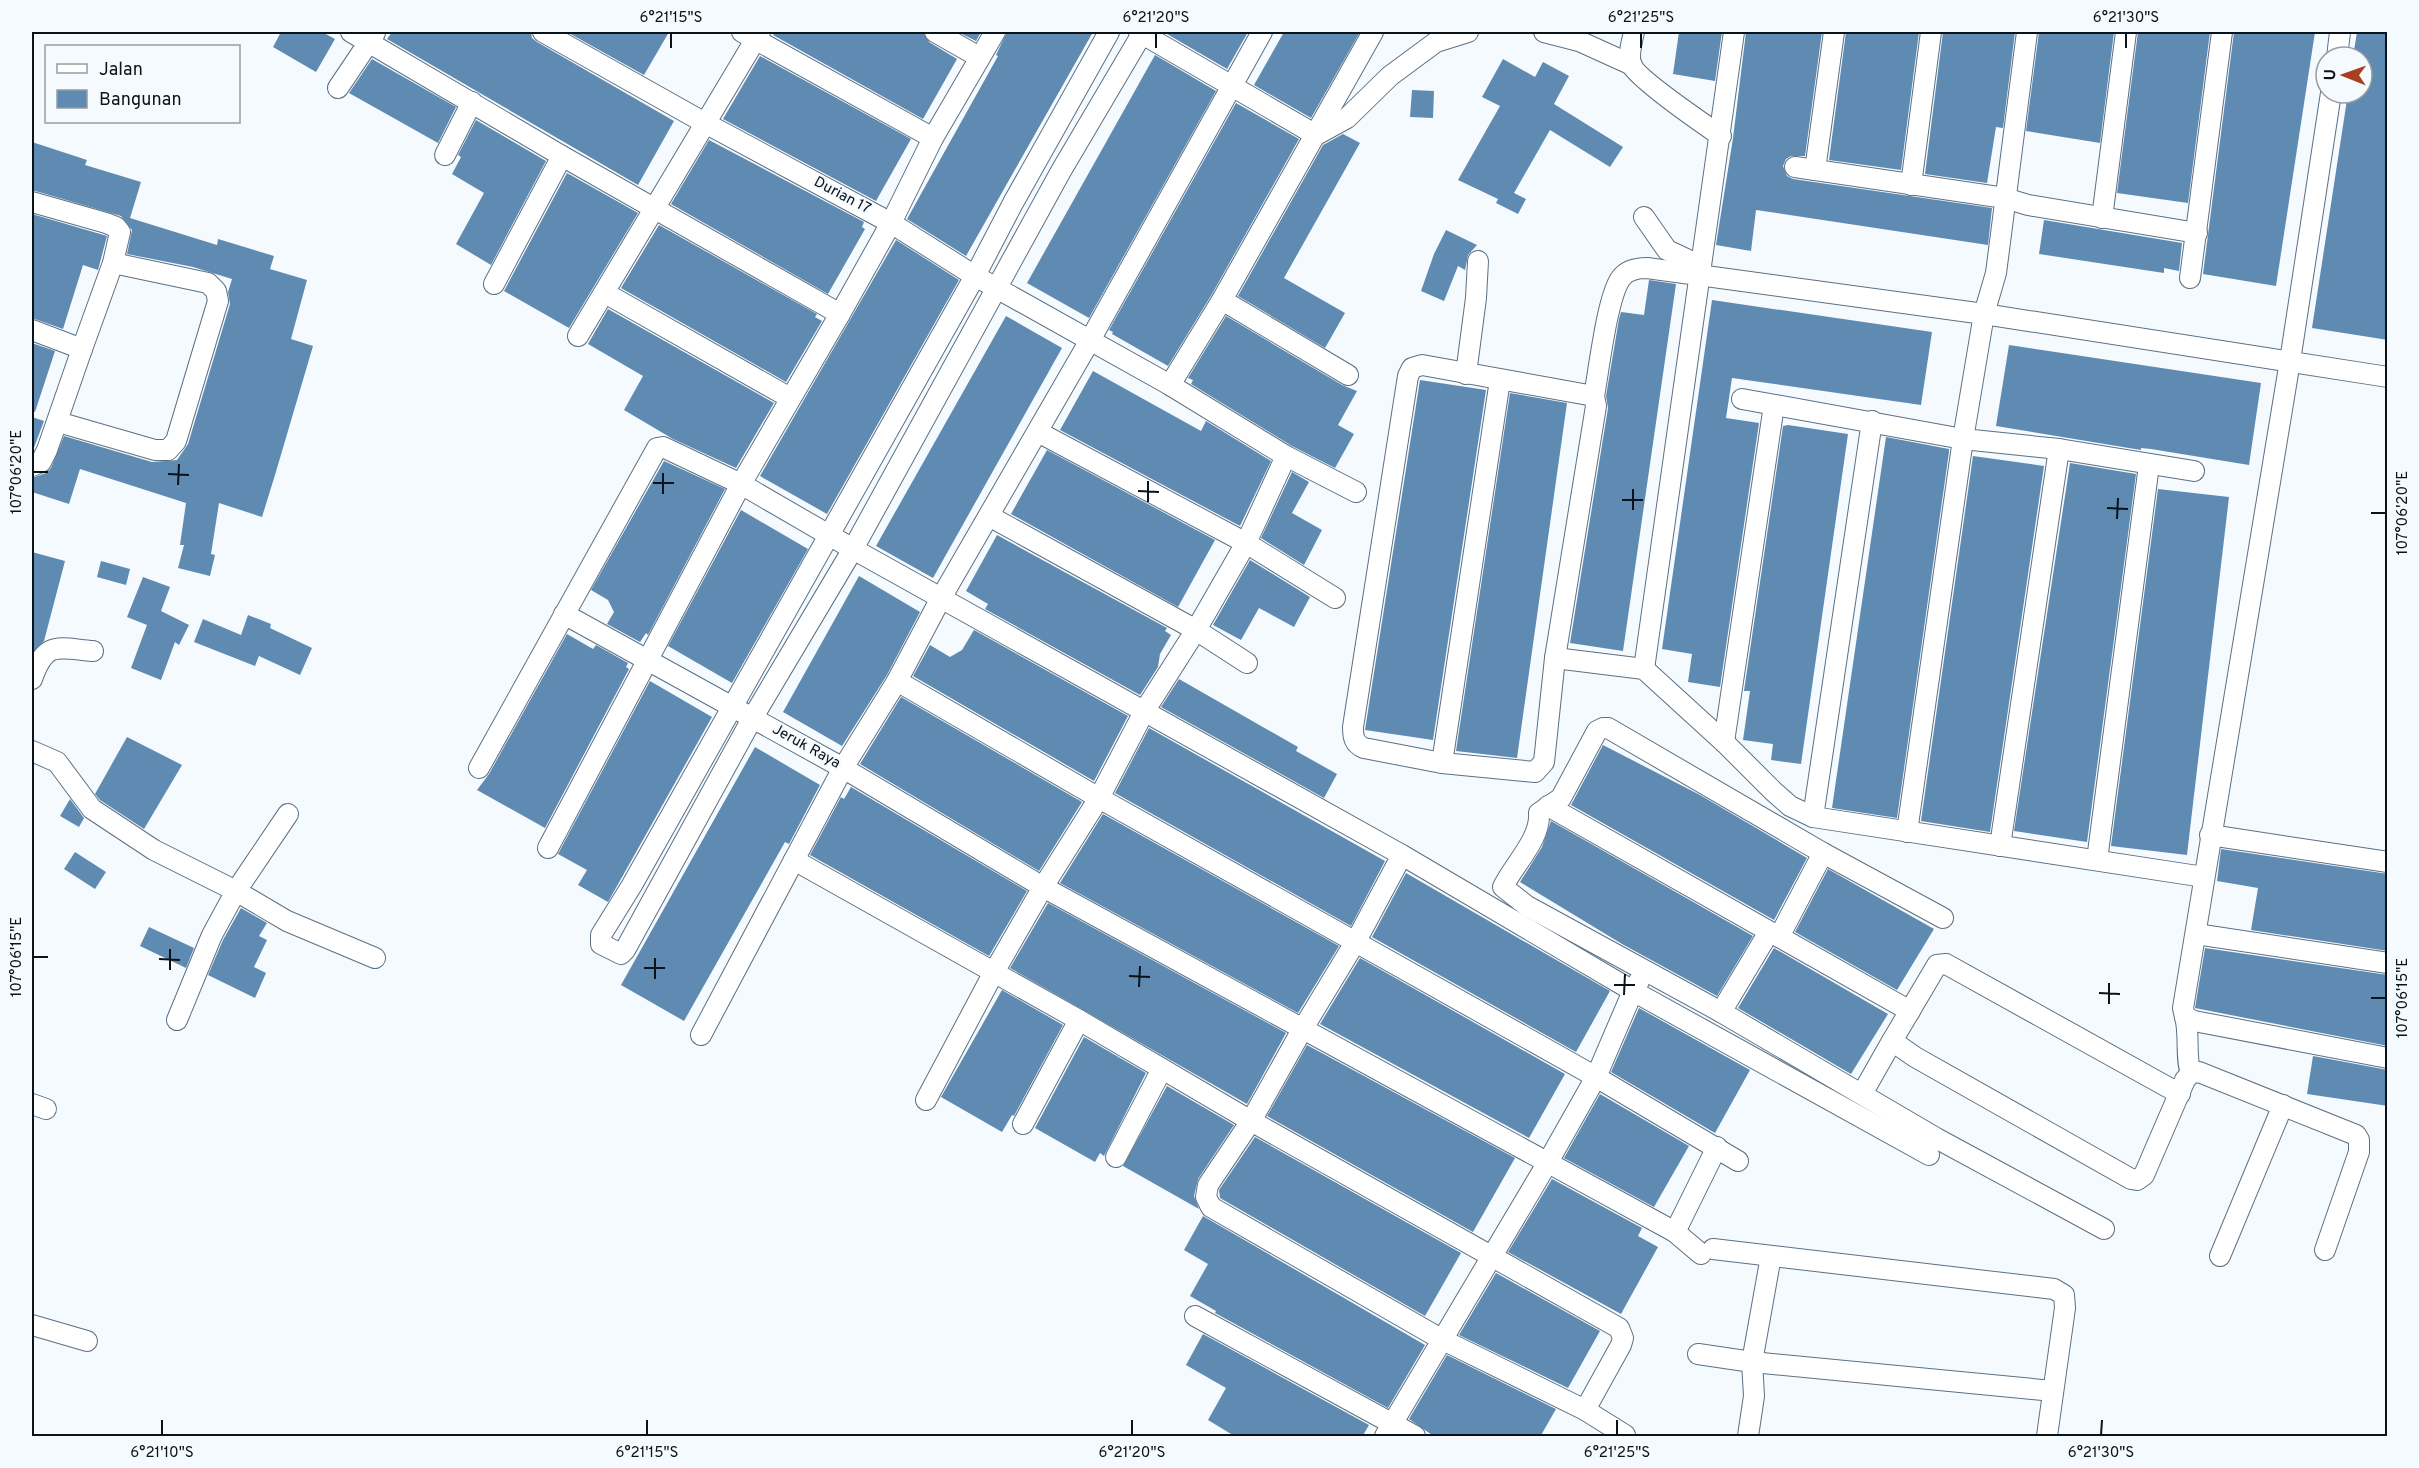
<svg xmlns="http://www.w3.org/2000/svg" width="2419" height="1468" font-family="Overpass,sans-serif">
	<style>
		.building { fill: #5f8bb2 }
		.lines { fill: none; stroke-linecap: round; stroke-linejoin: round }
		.minor-casing { stroke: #5b7084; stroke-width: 22 }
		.minor { stroke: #fff; stroke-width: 20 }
		.ticks { fill: none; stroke: #0a121a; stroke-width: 2 }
		.labels { text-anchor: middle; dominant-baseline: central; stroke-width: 4.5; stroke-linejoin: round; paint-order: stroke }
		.street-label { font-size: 15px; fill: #0a121a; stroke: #f5fafe }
		.neatline { fill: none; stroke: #0a121a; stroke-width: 2 }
		.ticks-label { font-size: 15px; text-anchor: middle; fill: #0a121a }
	</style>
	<rect width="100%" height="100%" fill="#f5fafe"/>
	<g class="building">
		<path d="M281,32H322L335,39L316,72L273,47Z"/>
		<path d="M392,32H531L532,38L537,42L674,121L638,185L387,39Z"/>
		<path d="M567,32H669L644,75Z"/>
		<path d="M775,32H923L929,42L957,59L923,119L773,35Z"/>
		<path d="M958,32H981L976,41Z"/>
		<path d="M1007,32H1093L966,256L907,219L998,56L996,55Z"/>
		<path d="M1169,32H1248L1227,69L1167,34Z"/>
		<path d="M1284,32H1360L1311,118L1254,85Z"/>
		<path d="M1679,32H1722L1715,81L1673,74Z"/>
		<path d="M1746,32H1822L1805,156H1791L1786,159L1783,166L1787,176L1793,179L1992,208L1988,245L1756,210L1751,251L1716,245L1733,138Z"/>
		<path d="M1846,32H1919L1901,170L1829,160Z"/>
		<path d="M1943,32H2015L2003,128L1996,127L1987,183L1925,174Z"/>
		<path d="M2039,32H2114L2100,143L2026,131Z"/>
		<path d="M2138,32H2210L2188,203L2117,193Z"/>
		<path d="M2234,32H2315L2276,286L2203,274Z"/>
		<path d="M2357,32H2388V340L2312,328L2348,93H2362V57H2353Z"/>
		<path d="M1155,55L1216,91L1089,318L1027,283Z"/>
		<path d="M760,56L911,139L876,201L723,119Z"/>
		<path d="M372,59L456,107L438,143L349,93Z"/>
		<path d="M1503,59L1535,77L1543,62L1569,76L1554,104L1623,147L1610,167L1550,130L1514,193L1526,199L1518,214L1496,203L1498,199L1458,180L1500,106L1482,97Z"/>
		<path d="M1412,90L1434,91L1433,118L1410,117Z"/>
		<path d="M1236,103L1299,139L1212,294L1168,366L1112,334L1113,332L1109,330Z"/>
		<path d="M476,120L546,161L491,265L456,244L484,193L452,174L461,157L458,155Z"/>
		<path d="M1343,134L1360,143L1284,278L1345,313L1325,348L1238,296L1323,145Z"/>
		<path d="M709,140L864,222L862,227L865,229L828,294L671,204Z"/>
		<path d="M32,142L87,160L85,165L141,182L130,218L217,245L218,239L274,256L270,269L307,280L291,339L313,346L275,475L262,517L219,503L211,554L215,555L210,576L178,568L184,545H180L186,503L80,469L69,504L32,492V478L46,473L51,468L64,436L152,462L177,460L188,444L230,304L228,292L232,279L193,267L127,254L132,230L121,216L32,190Z"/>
		<path d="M567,173L638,213L569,328L504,291Z"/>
		<path d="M32,214L107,236L98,270L83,265L63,329L32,318Z"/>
		<path d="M2044,220L2182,243L2179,271L2164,268V273L2039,254Z"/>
		<path d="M659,225L817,314L815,317L822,321L786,382L621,288Z"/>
		<path d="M1446,230L1477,245L1468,255L1465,270L1458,266L1444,301L1421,291L1434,254Z"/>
		<path d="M896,240L959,280L827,514L760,476Z"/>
		<path d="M1649,280L1676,284L1623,651L1570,643L1608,408L1606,396L1619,319L1621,312L1644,315Z"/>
		<path d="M1712,300L1932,332L1921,405L1732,378L1726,418L1759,423L1720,687L1688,682L1692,654L1662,649Z"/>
		<path d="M608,309L774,403L736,468L673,439L624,410L643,376L588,344Z"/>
		<path d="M1006,316L1062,348L933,578L876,546Z"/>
		<path d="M1226,316L1342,385L1357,391L1338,425L1354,434L1335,468L1292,446L1191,384L1193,380L1188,378Z"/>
		<path d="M32,343L55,351L35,412L32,411Z"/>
		<path d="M2009,345L2261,383L2249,465L2151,449L2141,448V450L1996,426Z"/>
		<path d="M1093,371L1201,431L1206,421L1271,461L1240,526L1060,430Z"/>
		<path d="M1420,380L1486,390L1433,740L1365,730Z"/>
		<path d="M1510,393L1567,403L1517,758L1456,751Z"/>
		<path d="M32,417L44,421L32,453Z"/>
		<path d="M1788,425L1848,434L1801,764L1771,760L1773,744L1743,740L1750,691H1744L1783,426Z"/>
		<path d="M1886,437L1949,449V452L1897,818L1832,808Z"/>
		<path d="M1047,450L1215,540L1178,607L1011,514Z"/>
		<path d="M1973,456L2044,466L1990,832L1921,821Z"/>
		<path d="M664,461L725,489L648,635L646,633L640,642L607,624L614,612L608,600L591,590Z"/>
		<path d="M2070,463L2136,474L2087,842L2014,831Z"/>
		<path d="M1292,472L1309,482L1292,513L1322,530L1304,565L1261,538Z"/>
		<path d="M2158,489L2229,497L2187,855L2111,846Z"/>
		<path d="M741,510L808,549L732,683L668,646Z"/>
		<path d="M997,535L1167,628L1165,631L1171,635L1160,654L1158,667L1140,695L985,609L988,604L966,591Z"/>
		<path d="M32,552L65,561L44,641L32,653Z"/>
		<path d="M1250,560L1310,597L1294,627L1259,608L1241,640L1213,625Z"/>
		<path d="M101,561L130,569L126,585L97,577Z"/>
		<path d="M859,576L920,612L887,675L842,746L783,712Z"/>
		<path d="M143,577L170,587L161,611L189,625L179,645L175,642L161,680L131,668L147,625L127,617Z"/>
		<path d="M248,615L271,624L270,628L312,648L300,675L259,656L255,666L194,642L203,619L241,635Z"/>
		<path d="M974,630L1128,716L1094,781L913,676L930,645L950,657L962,650Z"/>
		<path d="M567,634L593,649L596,645L628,663L626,667L629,669L545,828L477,790L489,774Z"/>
		<path d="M1179,679L1298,747L1296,751L1337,774L1324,798L1161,707Z"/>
		<path d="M650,681L712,717L608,902L578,885L587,870L558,854Z"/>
		<path d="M901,697L1082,802L1039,871L860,764Z"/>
		<path d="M1149,728L1385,861L1351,926L1115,793Z"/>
		<path d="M127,737L182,765L144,829L100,800L95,794Z"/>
		<path d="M1603,745L1700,795L1807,858L1774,920L1571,805Z"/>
		<path d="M755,747L820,785L789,844L785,842L684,1021L621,985Z"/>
		<path d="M851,787L1027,891L989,956L810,855L841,797L844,799Z"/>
		<path d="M70,799L84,818L79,827L60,816Z"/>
		<path d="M1103,814L1339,946L1298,1013L1060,883Z"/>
		<path d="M1551,821L1753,936L1717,996L1622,944L1520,882L1542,847Z"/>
		<path d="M2221,849L2388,874V951L2251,930L2258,888L2217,881Z"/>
		<path d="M75,852L106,872L95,889L64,869Z"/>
		<path d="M1828,869L1934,929L1897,990L1795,932Z"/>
		<path d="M1406,873L1610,991L1576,1052L1372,937Z"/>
		<path d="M1048,903L1286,1033L1247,1104L1010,968Z"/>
		<path d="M241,908L267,923L259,936L267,940L254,967L266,973L255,998L208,975L223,940Z"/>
		<path d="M149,927L194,948L186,968L140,946Z"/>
		<path d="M1774,948L1888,1014L1851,1074L1738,1008Z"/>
		<path d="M2205,948L2388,975V1046L2195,1008Z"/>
		<path d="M1360,958L1565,1074L1529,1138L1320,1024Z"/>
		<path d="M1002,990L1063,1025L1014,1116L1012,1115L1002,1132L941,1097Z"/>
		<path d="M1639,1008L1750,1070L1715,1133L1611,1072Z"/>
		<path d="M1084,1037L1146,1073L1104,1156L1100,1153L1095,1162L1035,1128Z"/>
		<path d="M1307,1045L1515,1158L1473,1232L1267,1116Z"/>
		<path d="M2313,1056L2388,1070V1106L2307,1094Z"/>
		<path d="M1167,1086L1234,1125L1198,1179L1194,1196L1199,1209L1123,1166Z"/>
		<path d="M1600,1094L1689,1146L1654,1207L1564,1158Z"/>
		<path d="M1255,1137L1461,1253L1425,1316L1220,1198L1219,1190Z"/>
		<path d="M1552,1179L1642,1228L1638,1236L1658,1247L1621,1314L1508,1252Z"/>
		<path d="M1203,1216L1425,1345L1388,1408L1215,1313L1216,1311L1190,1296L1208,1264L1184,1250Z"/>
		<path d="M1496,1273L1600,1331L1568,1388L1459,1335Z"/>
		<path d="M1203,1334L1369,1425L1362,1437H1236L1208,1420L1226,1388L1186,1365Z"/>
		<path d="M1447,1355L1556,1409L1540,1437H1435L1409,1419Z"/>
	</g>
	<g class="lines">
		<g class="minor-casing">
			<g id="minor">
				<path d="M351,32L562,156L840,314"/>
				<path d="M543,32L705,123L891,223L975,276L1170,385L1286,456L1356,492"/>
				<path d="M742,32L933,138"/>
				<path d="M935,32L979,57"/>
				<path d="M1109,32L1013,203L975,276L632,885L601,935V944L621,954L625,950L753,717L853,549L1061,171L1143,32"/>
				<path d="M1139,32L1316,135L1347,118L1390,76L1436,42L1468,32"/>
				<path d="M1544,32L1579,41L1632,65"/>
				<path d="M1634,32C1632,41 1628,54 1631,64C1636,78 1705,125 1721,136"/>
				<path d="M2337,57L2340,32"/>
				<path d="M338,88L375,33"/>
				<path d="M2331,93L2290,361L2183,1008L2185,1017L2194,1021L2388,1058"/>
				<path d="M445,155L472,102"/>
				<path d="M1795,167L2005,198L2028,205L2197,233"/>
				<path d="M1815,170L1834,32"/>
				<path d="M1911,185L1931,32"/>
				<path d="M32,202L106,223L116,227L120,232L113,263L82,349"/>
				<path d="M1644,217L1667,250L1701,266"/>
				<path d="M2102,218L2126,32"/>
				<path d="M2190,278L2222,32"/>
				<path d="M494,284L562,156"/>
				<path d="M605,293L790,398"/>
				<path d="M1222,300L1348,375"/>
				<path d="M32,330L82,349L47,450L41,462L32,466"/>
				<path d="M578,336L760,32"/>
				<path d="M1422,365L1594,396L1596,406L1555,658L1544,762L1535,772L1442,763L1364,748C1354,744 1353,737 1353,727L1408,376L1412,368Z"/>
				<path d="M1466,374L1476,298L1478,261"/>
				<path d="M1170,385L1222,300L1373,32"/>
				<path d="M1594,396C1599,370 1607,297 1621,278C1627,270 1637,268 1647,268L1984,314L2388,377"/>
				<path d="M1742,399L1963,439L2059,449L2194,471"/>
				<path d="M58,422L155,450H168L176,441L218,301L216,291L208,283L113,263"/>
				<path d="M1038,432L1246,543L1335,598"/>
				<path d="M989,516L1196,630L1247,663"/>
				<path d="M564,614L843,768L1043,887L1675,1232L1701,1254"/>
				<path d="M1555,658L1644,669L1724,742L1773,791L1790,806L1813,817L2204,877"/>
				<path d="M1644,669L1734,32"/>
				<path d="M32,679C46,640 57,648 93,651"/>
				<path d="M897,681L1099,798L1596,1077L1738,1161"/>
				<path d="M1724,742L1774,405"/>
				<path d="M32,751L57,762L92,809L154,850L236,891L287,921L375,958"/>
				<path d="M1442,763L1500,380"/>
				<path d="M479,768L657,448L663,447L741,484L853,549L1402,855L1633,991L1929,1155"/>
				<path d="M1548,806L1910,1011"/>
				<path d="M1813,817L1872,421"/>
				<path d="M1907,832L1963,439L1984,314L1996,273L2027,32"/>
				<path d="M2210,835L2388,862"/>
				<path d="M2000,846L2059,449"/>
				<path d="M548,848L741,484L840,314L891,223L933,138L995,32"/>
				<path d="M1402,855L1356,941L1302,1030L1251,1121L1208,1185L1206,1197L1211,1207L1441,1339L1585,1410L1625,1435"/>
				<path d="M794,860L1079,1020L1251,1121L1619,1328L1623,1338L1621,1345L1585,1410"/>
				<path d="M2097,860L2149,465"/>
				<path d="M1943,918L1823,853L1608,728H1603L1597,731L1561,798L1539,813C1541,839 1514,864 1503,887L1527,906L1721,1012L1936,1138L2104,1229"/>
				<path d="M2196,934L2388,963"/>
				<path d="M1779,937L1823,853"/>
				<path d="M1721,1012L1769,932"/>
				<path d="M2185,1017C2190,1034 2185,1059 2191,1073"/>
				<path d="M177,1020L212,935L236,891L288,814"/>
				<path d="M701,1035L843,768L897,681L941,598L1089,342L1262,32"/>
				<path d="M1892,1041L1937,965L1946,964L2180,1094"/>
				<path d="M1862,1094L1892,1041L1915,1057L2131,1179L2137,1180L2144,1175L2185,1080L2191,1073L2199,1072L2356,1135L2359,1140V1152L2325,1250"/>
				<path d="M926,1100L994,972L1043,887L1099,798L1145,710L1196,630L1246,543L1286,456"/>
				<path d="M32,1104L46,1109"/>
				<path d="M1023,1124L1079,1020"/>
				<path d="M1116,1157L1162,1069"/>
				<path d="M1675,1232L1717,1147"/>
				<path d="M1713,1249L2054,1289L2064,1295L2065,1308L2047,1436"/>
				<path d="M2220,1256L2283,1105"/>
				<path d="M1195,1316L1415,1436"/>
				<path d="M32,1325L87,1341"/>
				<path d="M1698,1354L1752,1362L2053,1391"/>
				<path d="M1385,1436L1548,1162L1596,1077L1633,991L1639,981"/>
				<path d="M1748,1436L1754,1396L1752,1362L1771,1256"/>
			</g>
		</g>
		<use href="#minor" class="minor"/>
	</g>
	<path class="ticks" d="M671,48V33M1156,48V33M1641,48V33M2126,48V33M33,472H48M168,474L189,475M653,483H674M178,485L179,464M1138,491L1159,492M663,494V473M1622,500H1643M1148,502V481M2107,508L2128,509M1633,510V489M2371,513H2386M2117,519L2118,498M33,957H48M159,959L180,960M644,968H665M170,970V949M1129,976L1150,977M655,979V958M1614,985H1635M1139,987L1140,966M2099,993L2120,994M1624,995L1625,974M2371,998H2386M2109,1004V983M162,1435V1420M647,1435V1420M1132,1435V1420M1617,1435V1420M2101,1435L2102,1420"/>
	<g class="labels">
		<g class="street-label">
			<text transform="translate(842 196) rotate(28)">Durian 17</text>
			<text transform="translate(806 747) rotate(29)">Jeruk Raya</text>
		</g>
	</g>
	<rect width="2419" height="1468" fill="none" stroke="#f5fafe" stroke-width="66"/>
	<rect x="45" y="45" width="195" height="78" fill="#f5fafe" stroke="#979da3" stroke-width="1.5"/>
	<rect x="57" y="64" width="30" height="9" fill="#ffffff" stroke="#979da3" stroke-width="1.5"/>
	<text x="99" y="75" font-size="18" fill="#0a121a">Jalan</text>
	<rect x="57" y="90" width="30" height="18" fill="#5f8bb2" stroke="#979da3" stroke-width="1.5"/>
	<text x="99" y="105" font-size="18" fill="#0a121a">Bangunan</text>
	<g transform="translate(2344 75) rotate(271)"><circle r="28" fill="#f5fafe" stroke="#979da3" stroke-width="1.5"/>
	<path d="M0-4.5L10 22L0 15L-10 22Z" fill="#a73f20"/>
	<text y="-9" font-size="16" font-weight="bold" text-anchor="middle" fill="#0a121a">U</text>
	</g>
	<rect x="33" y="33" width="2353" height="1402" class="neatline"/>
	<g class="ticks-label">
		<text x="671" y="22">6°21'15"S</text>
		<text x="1156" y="22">6°21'20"S</text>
		<text x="1641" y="22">6°21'25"S</text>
		<text x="2126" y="22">6°21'30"S</text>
		<text transform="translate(16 472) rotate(-90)" y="5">107°06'20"E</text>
		<text transform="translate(2402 513) rotate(-90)" y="5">107°06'20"E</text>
		<text transform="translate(16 957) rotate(-90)" y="5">107°06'15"E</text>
		<text transform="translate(2402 998) rotate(-90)" y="5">107°06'15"E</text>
		<text x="162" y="1457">6°21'10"S</text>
		<text x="647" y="1457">6°21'15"S</text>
		<text x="1132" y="1457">6°21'20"S</text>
		<text x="1617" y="1457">6°21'25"S</text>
		<text x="2101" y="1457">6°21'30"S</text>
	</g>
</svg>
